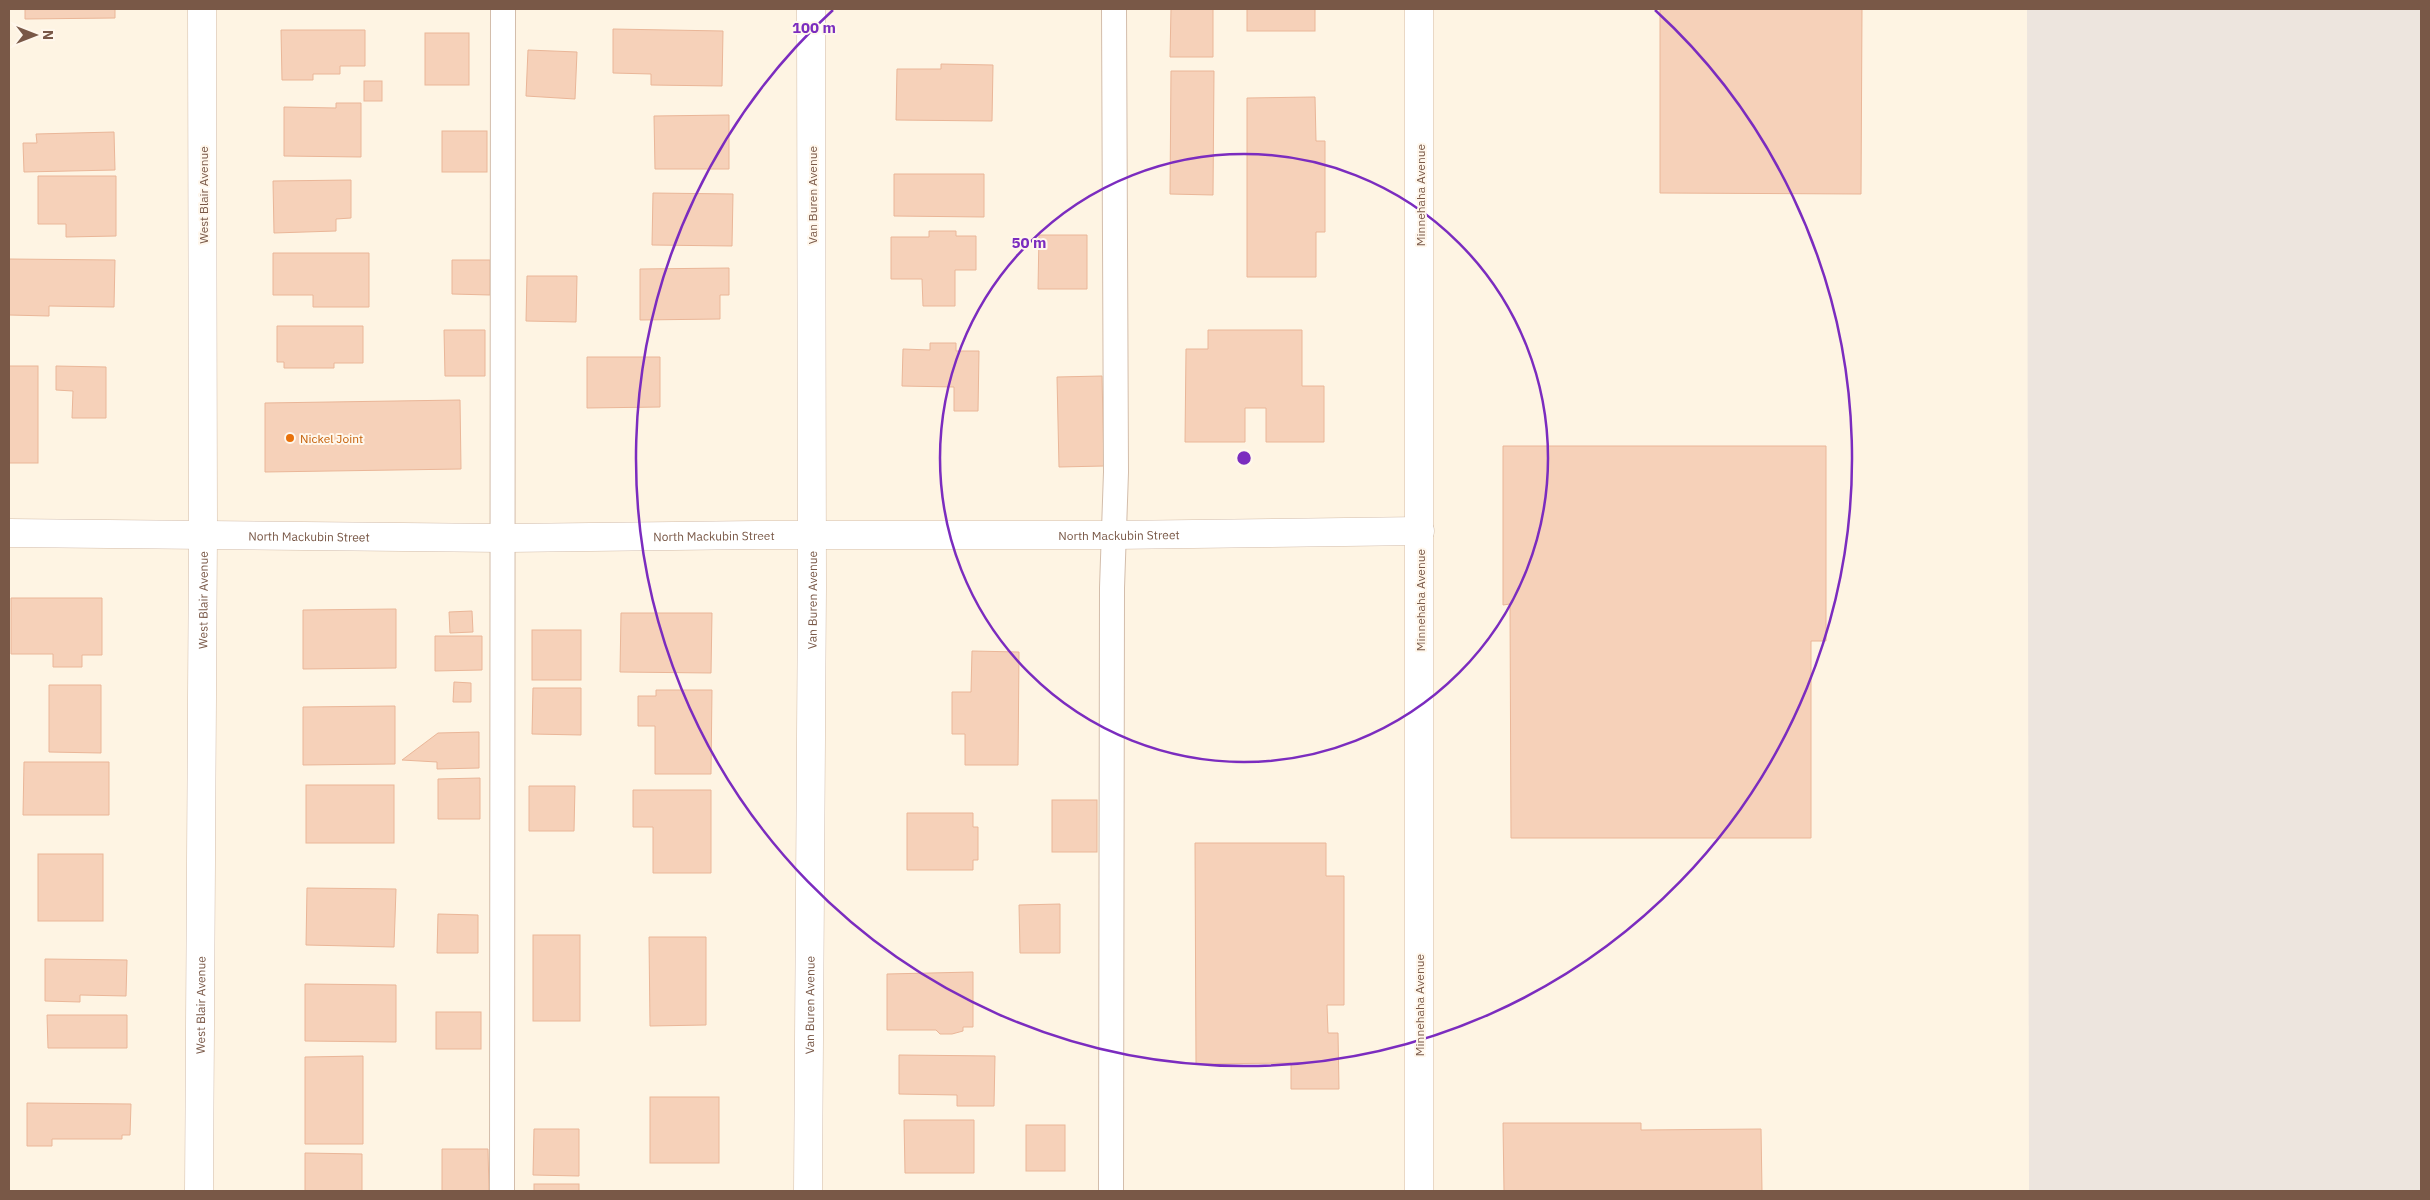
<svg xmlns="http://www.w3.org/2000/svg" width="2430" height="1200" font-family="'IBM Plex Sans',sans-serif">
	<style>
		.industrial { fill: #ede5de }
		.building { fill: #f6d1b9; stroke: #eab698 }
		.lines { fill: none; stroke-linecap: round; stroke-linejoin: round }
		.service-casing { stroke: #d3bdab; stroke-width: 26 }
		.minor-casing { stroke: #d3bdab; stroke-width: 29 }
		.secondary-casing { stroke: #d6bca8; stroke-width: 29 }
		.service { stroke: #fff; stroke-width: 24 }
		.minor { stroke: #fff; stroke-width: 28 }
		.secondary { stroke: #fff; stroke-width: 28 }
		.ring { fill: none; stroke: #7b2cbf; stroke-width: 2.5 }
		.food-dot { fill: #e8710a; stroke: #fff7ec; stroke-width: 2 }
		.labels { text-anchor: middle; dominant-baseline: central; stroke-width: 4; stroke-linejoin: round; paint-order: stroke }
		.street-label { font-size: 12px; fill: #795847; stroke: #fff7ec }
		.food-label { font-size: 12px; fill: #c56008; stroke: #fff7ec; text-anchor: start }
		.centre { fill: #7b2cbf; stroke: #fff7ec; stroke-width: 2.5 }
		.ring-label { font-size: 15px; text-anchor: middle; font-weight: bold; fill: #7b2cbf; stroke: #fff7ec; stroke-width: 4; stroke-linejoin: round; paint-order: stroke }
	</style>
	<rect width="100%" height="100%" fill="#fef4e3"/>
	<path class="industrial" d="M2027,9H2421V1191H2029Z"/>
	<g class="building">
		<path d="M25,9H115V18L25,19Z"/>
		<path d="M1171,9H1213V57H1170Z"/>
		<rect x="1247" y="9" width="68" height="22"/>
		<path d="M1660,9H1862L1861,194L1660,193Z"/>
		<path d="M613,29L723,31L722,86L651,85V74L613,73Z"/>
		<path d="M281,30H365V66H340V74H313V80H282Z"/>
		<rect x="425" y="33" width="44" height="52"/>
		<path d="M528,50L577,52L575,99L526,96Z"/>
		<path d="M941,64L993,65L992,121L896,120L897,69H941Z"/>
		<path d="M1171,71H1214L1213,195L1170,194Z"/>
		<rect x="364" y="81" width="18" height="20"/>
		<path d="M1315,97L1316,141H1325V232H1316V277H1247V98Z"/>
		<path d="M336,103H361V157L284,156V107L336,108Z"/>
		<path d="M729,115V169H655L654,116Z"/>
		<rect x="442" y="131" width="45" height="41"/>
		<path d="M114,132L115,170L24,172L23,143H37L36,134Z"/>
		<path d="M894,174H984V217L894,216Z"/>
		<path d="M38,176H116V236L66,237V224H38Z"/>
		<path d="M351,180V218L336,219V231L274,233L273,181Z"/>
		<path d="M653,193L733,194L732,246L652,245Z"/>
		<path d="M929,231H956V236H976V270H955V306H923L922,279H891V237H929Z"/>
		<path d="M1039,235H1087V289H1038Z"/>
		<path d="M273,253H369V307H313V295H273Z"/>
		<path d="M9,259L115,260L114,307L49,306V316L9,315Z"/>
		<path d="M452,260H490V295L452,294Z"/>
		<path d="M729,268V295H720V319L640,320V269Z"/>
		<path d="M527,276H577L576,322L526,321Z"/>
		<path d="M277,326H363V363H334V368H284V362H277Z"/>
		<path d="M444,330H485V376H445Z"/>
		<path d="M1208,330H1302V386H1324V442H1266V408H1245V442H1185L1186,349H1208Z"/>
		<path d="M930,343H956V351H979L978,411H954V387L902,386L903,349L930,350Z"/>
		<path d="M587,357H660V407L587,408Z"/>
		<rect x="9" y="366" width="29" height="97"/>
		<path d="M56,366L106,367V418H72L73,391L56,390Z"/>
		<path d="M1102,376L1104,466L1059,467L1057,377Z"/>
		<path d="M460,400L461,469L265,472V403Z"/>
		<path d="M1503,446H1826V641H1811V838H1511L1510,604L1503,605Z"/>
		<path d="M11,598H102V655H82V667H53V654H11Z"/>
		<path d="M396,609V668L303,669V610Z"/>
		<path d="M472,611L473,632L450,633L449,612Z"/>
		<path d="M621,613H712L711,673L620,672Z"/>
		<rect x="532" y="630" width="49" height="50"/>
		<path d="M435,636H482V670L435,671Z"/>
		<path d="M972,651L1019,652L1018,765H965V734H952V692H971Z"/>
		<path d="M454,682L471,683V702H453Z"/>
		<path d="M49,685H101V753L49,752Z"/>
		<path d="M533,688H581V735L532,734Z"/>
		<path d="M656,690H712L711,774H655V726H638V696H656Z"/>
		<path d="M395,706V764L303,765V707Z"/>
		<path d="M479,732V768L437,769V762L402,760L438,733Z"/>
		<path d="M24,762H109V815H23Z"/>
		<path d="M480,778V819H438V779Z"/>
		<rect x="306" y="785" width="88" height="58"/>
		<path d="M529,786H575L574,831H529Z"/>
		<path d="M633,790H711V873H653V827H633Z"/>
		<rect x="1052" y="800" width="45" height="52"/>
		<path d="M907,813H973V827H978V860H973V870H907Z"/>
		<path d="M1195,843H1326V876H1344V1005H1327L1328,1033H1338L1339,1089H1291V1063L1196,1064Z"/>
		<rect x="38" y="854" width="65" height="67"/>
		<path d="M307,888L396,889L394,947L306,945Z"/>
		<path d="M1060,904V953H1020L1019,905Z"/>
		<path d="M438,914L478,915V953H437Z"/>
		<rect x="533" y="935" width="47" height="86"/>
		<path d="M649,937H706V1025L650,1026Z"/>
		<path d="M45,959L127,960L126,996L80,995V1002L45,1001Z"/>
		<path d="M973,972V1027H963V1031L952,1034H940L936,1030H887V974Z"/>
		<path d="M305,984L396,985V1042L305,1041Z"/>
		<rect x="436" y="1012" width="45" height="37"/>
		<path d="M47,1015H127V1048H48Z"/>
		<path d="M899,1055L995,1056L994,1106H957V1095L899,1094Z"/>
		<path d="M363,1056V1144H305V1057Z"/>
		<rect x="650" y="1097" width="69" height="66"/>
		<path d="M27,1103L131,1104L130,1135H122V1139H52V1146H27Z"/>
		<path d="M904,1120H974V1173H905Z"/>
		<path d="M1503,1123H1641V1130L1761,1129L1762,1191H1504Z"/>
		<rect x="1026" y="1125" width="39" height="46"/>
		<path d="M534,1129H579V1176L533,1175Z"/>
		<path d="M442,1149H488L489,1191H442Z"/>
		<path d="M305,1153L362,1154V1191H305Z"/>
		<rect x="534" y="1184" width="45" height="7"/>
	</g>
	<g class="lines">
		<g class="service-casing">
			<g id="service">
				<path d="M502,1191L503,9"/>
				<path d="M1111,1191L1112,588L1116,472L1114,9"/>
			</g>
		</g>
		<g class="minor-casing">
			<g id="minor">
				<path id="s1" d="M9,533L502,538L756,535H1114L1420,531"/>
				<path id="s2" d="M199,1191L203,533L202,9"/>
				<path id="s3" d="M808,1191L812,587L811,9"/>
			</g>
		</g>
		<g class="secondary-casing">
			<path id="secondary" d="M1419,1191V9"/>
		</g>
		<use href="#service" class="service"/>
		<use href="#minor" class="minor"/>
		<use href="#secondary" class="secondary"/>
	</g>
	<g class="ring">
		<circle cx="1244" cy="458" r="304"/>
		<path d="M1655 10A608 608 0 1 1 833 10"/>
	</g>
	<circle class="food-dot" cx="290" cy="438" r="5"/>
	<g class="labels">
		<g class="street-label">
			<text transform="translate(203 195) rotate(-90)">West Blair Avenue</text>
			<text transform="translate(812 195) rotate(-90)">Van Buren Avenue</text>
			<text transform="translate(1420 195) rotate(-90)">Minnehaha Avenue</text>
			<text stroke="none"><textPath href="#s1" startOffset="300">North Mackubin Street</textPath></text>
			<text stroke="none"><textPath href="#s1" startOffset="705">North Mackubin Street</textPath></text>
			<text stroke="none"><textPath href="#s1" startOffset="1110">North Mackubin Street</textPath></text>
			<text stroke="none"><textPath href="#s2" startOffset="591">West Blair Avenue</textPath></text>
			<text stroke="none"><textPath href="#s3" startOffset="591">Van Buren Avenue</textPath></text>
			<text transform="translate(1420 600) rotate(-90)">Minnehaha Avenue</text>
			<text stroke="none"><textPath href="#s2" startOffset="186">West Blair Avenue</textPath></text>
			<text stroke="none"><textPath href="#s3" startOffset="186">Van Buren Avenue</textPath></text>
			<text transform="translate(1419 1005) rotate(-90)">Minnehaha Avenue</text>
		</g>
		<g class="food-label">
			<text x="300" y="438">Nickel Joint</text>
		</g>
	</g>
	<circle cx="1244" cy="458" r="8" class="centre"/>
	<g class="ring-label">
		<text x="814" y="33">100 m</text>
		<text x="1029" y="248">50 m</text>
	</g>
	<rect width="2430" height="1200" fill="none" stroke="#795847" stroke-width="20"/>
	<g transform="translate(35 35) rotate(90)" stroke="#fff7ec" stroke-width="4" paint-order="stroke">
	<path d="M0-4L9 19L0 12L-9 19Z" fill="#795847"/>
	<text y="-8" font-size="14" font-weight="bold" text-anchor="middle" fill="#795847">N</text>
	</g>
</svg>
